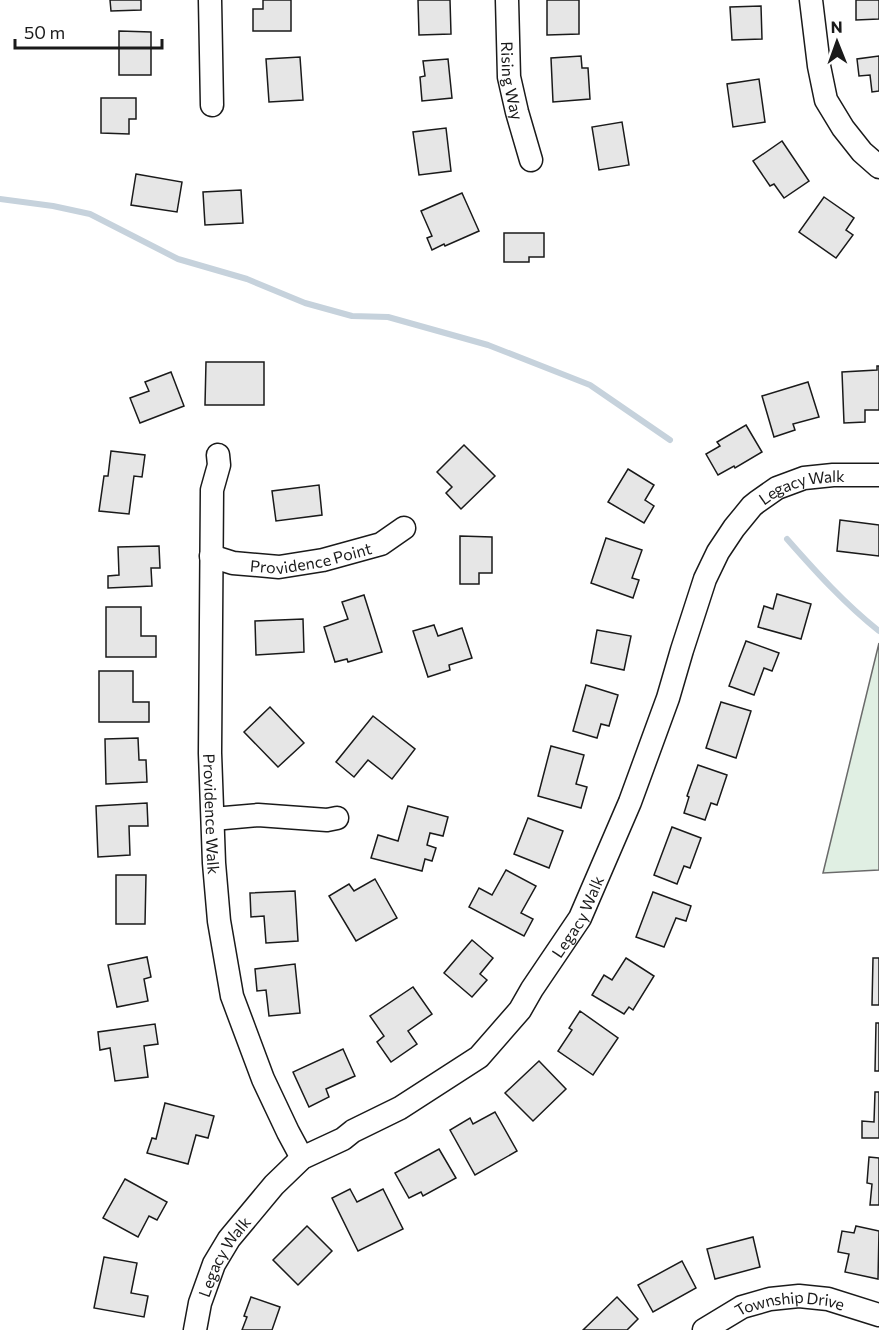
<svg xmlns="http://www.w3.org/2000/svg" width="879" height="1330" font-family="Commissioner,sans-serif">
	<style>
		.green { fill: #e0efe3; stroke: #6a6a6a; stroke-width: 1.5 }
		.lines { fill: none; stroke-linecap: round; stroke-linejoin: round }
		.stream { stroke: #c6d2dc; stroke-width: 6 }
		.building { fill: #e6e6e6; stroke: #1a1a1a; stroke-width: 1.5 }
		.minor-casing { stroke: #1a1a1a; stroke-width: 25 }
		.minor { stroke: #fff; stroke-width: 22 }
		.labels { text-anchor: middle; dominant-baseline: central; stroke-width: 4.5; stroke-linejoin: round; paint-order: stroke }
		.street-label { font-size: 16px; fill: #1a1a1a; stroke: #fff }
	</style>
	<rect width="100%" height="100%" fill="#fff"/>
	<path class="green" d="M879,643V870L823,873Z"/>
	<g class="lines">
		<g class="stream">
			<path d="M0,199L53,206L90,214L178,259L247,279L305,303L352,316L388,317L488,345L590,385L670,440"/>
			<path d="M787,539C816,572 845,604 879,631"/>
		</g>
	</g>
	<g class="building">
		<path d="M110,0H141V10L111,11Z"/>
		<path d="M263,0H291V31H253V9H263Z"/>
		<path d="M418,0H450L451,34L419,35Z"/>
		<path d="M547,0H579V34L547,35Z"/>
		<path d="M856,0H879V19L856,20Z"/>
		<path d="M761,6L762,39L732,40L730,7Z"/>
		<path d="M119,31L151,32V75H119Z"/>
		<path d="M581,56L582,68H588L590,99L553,102L551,58Z"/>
		<path d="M879,56V91L872,92L870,75L859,76L857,59Z"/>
		<path d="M300,57L303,100L269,102L266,59Z"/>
		<path d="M448,59L452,98L422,101L420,77L425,76L423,61Z"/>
		<path d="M759,79L765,122L733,127L727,84Z"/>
		<path d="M101,98H136V119H129V134L101,133Z"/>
		<path d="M622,122L629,165L599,170L592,127Z"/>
		<path d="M446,128L451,171L419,175L413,132Z"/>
		<path d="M782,141L809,181L784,198L774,184L770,186L753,161Z"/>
		<path d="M136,174L182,182L177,212L131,205Z"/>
		<path d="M241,190L243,223L205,225L203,192Z"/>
		<path d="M462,193L479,231L445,246L444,244L432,250L427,238L432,236L421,211Z"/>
		<path d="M824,197L854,218L846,230L853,235L836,258L799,232Z"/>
		<path d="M504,233H544V257H529V262H504Z"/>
		<path d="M206,362H264V405H205Z"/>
		<path d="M877,366H879V410H865V422L844,423L842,372L877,370Z"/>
		<path d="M171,372L184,406L140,423L130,398L149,391L145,382Z"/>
		<path d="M808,382L819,417L793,424L795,430L774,437L762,396Z"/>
		<path d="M746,425L762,452L735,468L734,466L718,475L706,454L720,446L717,442Z"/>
		<path d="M464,445L495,476L461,509L446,493L452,487L437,472Z"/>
		<path d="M111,451L145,455L142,477L134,476L129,514L99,511L104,476H108Z"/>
		<path d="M628,469L654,485L645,500L654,506L644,523L608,502Z"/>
		<path d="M319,485L322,515L276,521L272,491Z"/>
		<path d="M840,520L879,525V556L837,551Z"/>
		<path d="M460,536L492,537V573H479V584H460Z"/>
		<path d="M606,538L642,550L632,578L639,580L633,598L591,583Z"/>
		<path d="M159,546L160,568H151L152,586L108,588V576L119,575L118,547Z"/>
		<path d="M777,594L811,604L801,639L758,627L764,606L773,609Z"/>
		<path d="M364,595L382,652L348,662L347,659L335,662L324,627L348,619L342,602Z"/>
		<path d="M106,607H141V636H156V657H106Z"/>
		<path d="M303,619L304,652L256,655L255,621Z"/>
		<path d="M434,625L438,636L462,628L472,658L449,665L450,670L428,677L413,631Z"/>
		<path d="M597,630L631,636L624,670L591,663Z"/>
		<path d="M746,641L779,653L772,671L764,668L754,695L729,686Z"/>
		<path d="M99,671H133V702H149V722H99Z"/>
		<path d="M586,685L618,695L609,726L601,724L597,738L573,731Z"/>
		<path d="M721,702L751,711L736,758L706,748Z"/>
		<path d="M270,707L304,743L278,767L244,732Z"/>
		<path d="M373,716L415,749L392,779L368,760L354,777L336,762Z"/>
		<path d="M138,738L139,760H146L147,782L106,784L105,739Z"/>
		<path d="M551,746L584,755L576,784L587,787L581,808L538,796Z"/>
		<path d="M698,765L727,775L717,805L711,803L705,820L684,813L689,797L687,796Z"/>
		<path d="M147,803L148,826H129L130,855L98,857L96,806Z"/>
		<path d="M408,806L448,817L443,836L430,833L427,845L436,848L432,861L425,859L422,871L371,858L378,835L398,841Z"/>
		<path d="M528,818L563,831L549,868L514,854Z"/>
		<path d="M672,827L701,838L690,868L684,866L677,884L654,875Z"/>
		<path d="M506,870L536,886L521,913L533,919L524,936L469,907L479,888L492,895Z"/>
		<path d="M116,875H146L145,924H116Z"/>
		<path d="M375,879L397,918L356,941L329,896L349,884L354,891Z"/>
		<path d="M295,891L298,941L266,943L264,916L251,917L250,893Z"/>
		<path d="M653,892L691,906L686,921L676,918L664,947L636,937Z"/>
		<path d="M472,940L493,958L480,974L487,980L472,997L444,973Z"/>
		<path d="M147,957L151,977L144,979L148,1001L117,1007L108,965Z"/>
		<path d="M626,958L654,976L633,1010L629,1007L624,1014L592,995L604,975L612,980Z"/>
		<path d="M873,958H879V1005H872Z"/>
		<path d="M295,964L300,1013L269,1016L266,990L257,991L255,969Z"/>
		<path d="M413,987L432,1014L408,1031L417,1044L391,1062L377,1042L384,1036L370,1016Z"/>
		<path d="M580,1011L618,1038L593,1075L558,1051L572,1030L569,1028Z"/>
		<path d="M876,1023H879V1071H875Z"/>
		<path d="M155,1024L158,1044L144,1046L148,1077L115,1081L110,1048L100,1050L98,1032Z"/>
		<path d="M343,1049L355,1076L326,1089L329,1097L309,1107L293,1072Z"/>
		<path d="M539,1061L566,1089L533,1121L505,1093Z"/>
		<path d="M875,1092H879V1138H862V1121L874,1122Z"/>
		<path d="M165,1103L214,1116L208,1138L196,1135L188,1164L147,1153L152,1138L156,1139Z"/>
		<path d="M495,1112L517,1151L475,1175L450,1130L470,1118L473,1124Z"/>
		<path d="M439,1149L456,1178L423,1196L421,1192L409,1198L395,1173Z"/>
		<path d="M869,1157L879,1158V1205H870L872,1184L867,1183Z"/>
		<path d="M125,1179L167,1202L157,1220L149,1216L138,1237L103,1218Z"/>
		<path d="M350,1189L357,1202L383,1189L403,1229L358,1251L332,1198Z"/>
		<path d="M307,1226L332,1251L298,1285L273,1260Z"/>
		<path d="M856,1226L879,1231L878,1279L845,1272L849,1254L838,1252L842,1231L854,1233Z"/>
		<path d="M753,1237L760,1267L715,1279L707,1249Z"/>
		<path d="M104,1257L137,1263L131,1293L148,1296L144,1317L94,1308Z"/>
		<path d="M682,1261L696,1288L653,1312L638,1285Z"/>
		<path d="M251,1297L280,1307L272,1330H242L247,1317L244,1316Z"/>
		<path d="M617,1297L638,1319L627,1330H583Z"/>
	</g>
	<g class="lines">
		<g class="minor-casing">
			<g id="minor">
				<path d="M210,0L212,105"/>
				<path id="s1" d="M507,0L509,77L517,112L531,160"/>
				<path d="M811,0L819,66L826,100L843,128L862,152L879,167"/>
				<path id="s2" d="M218,455L219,465L212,490L210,753L214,863L219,921L232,996L263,1079L288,1132L302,1158"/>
				<path id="s3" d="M211,556L233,563L279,567L323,560L381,544L404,528"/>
				<path d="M213,819L258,815L327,820L337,818"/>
				<path id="s4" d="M195,1330L200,1303L214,1264L229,1239L274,1185L302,1158L343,1139L353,1131L400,1108L479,1057L520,1010L532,989L580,918L630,802L668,698L682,650L705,579L718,552L734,528L752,506L757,502L777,488L804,478L833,475H879"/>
				<path id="s5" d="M704,1330L742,1307L770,1299L799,1296L828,1299L879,1315"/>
			</g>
		</g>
		<use href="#minor" class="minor"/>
	</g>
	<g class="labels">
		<g class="street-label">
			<text stroke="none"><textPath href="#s1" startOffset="81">Rising Way</textPath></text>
			<text stroke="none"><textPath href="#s4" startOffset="1088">Legacy Walk</textPath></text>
			<text stroke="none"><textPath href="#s3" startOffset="102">Providence Point</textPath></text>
			<text stroke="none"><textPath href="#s2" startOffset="360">Providence Walk</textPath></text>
			<text stroke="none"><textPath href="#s4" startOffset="584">Legacy Walk</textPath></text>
			<text stroke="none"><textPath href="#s4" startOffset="80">Legacy Walk</textPath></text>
			<text stroke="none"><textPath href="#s5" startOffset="93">Township Drive</textPath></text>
		</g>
	</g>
	<g transform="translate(837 42) rotate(359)" stroke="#ffffff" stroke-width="4.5" paint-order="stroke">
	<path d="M0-4.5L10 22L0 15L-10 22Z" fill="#1a1a1a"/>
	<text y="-9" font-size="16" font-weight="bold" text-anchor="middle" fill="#1a1a1a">N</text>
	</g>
	<path d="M15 39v9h147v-9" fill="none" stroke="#1a1a1a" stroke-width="3"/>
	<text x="24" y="39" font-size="18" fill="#1a1a1a" stroke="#ffffff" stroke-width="4.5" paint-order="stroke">50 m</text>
</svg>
